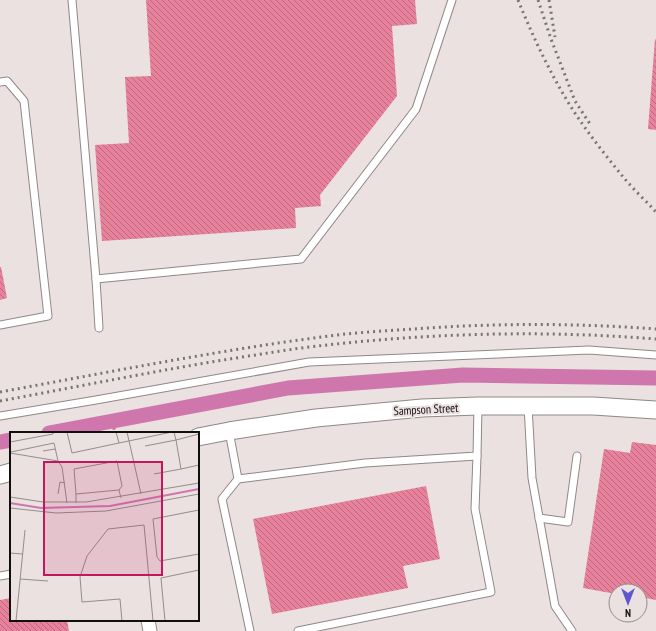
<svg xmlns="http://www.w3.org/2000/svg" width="656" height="631" font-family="'PT Sans Narrow',sans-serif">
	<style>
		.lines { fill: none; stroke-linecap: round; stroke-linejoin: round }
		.stream { stroke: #cf77ad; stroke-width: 4 }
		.canal { stroke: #cf77ad; stroke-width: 15 }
		.building { fill: url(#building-back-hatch) }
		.service-casing { stroke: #8f8887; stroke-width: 9 }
		.minor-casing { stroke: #8f8887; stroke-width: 15 }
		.tertiary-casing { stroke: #8f8887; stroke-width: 19 }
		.service { stroke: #fff; stroke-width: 7 }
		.minor { stroke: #fff; stroke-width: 13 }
		.tertiary { stroke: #fff; stroke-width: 17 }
		.rail { stroke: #797373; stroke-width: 3; stroke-dasharray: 2 4; stroke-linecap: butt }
		.labels { text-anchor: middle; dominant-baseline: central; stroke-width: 4; stroke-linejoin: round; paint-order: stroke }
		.street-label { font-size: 12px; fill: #110e0e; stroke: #eae1e0 }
		.inset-river { fill: none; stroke: #cf77ad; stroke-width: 2 }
		.inset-road { fill: none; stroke: #938d8c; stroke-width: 1 }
		.view { fill: #c2185b; fill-opacity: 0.15; stroke: #c2185b; stroke-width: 2 }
		.inset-edge { fill: none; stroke: #110e0e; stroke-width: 2 }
	</style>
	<defs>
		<pattern id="building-back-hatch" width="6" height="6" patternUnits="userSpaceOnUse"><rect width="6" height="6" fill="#e7819c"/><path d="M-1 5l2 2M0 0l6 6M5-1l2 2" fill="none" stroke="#ba687e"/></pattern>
	</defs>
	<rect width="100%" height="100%" fill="#eae1e0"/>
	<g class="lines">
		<g class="stream">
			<path d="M507,376L508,380"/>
			<path d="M111,421L114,428"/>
		</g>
		<g class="canal">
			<path d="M49,433L288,388L463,375L656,378"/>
			<path d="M0,442L11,440"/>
		</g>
	</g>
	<g class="building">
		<path d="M146,0H415L417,24L392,26L397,96L320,195L321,206L295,208L296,228L102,241L95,145L129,143L125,77L151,76Z"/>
		<path d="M655,39L656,40V130L648,129Z"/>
		<path d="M0,267H1L7,298L0,300Z"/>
		<path d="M632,442L656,445V600L640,597V591H616V594L583,588L604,449L630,453Z"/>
		<path d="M426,486L440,559L403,566L408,588L272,614L253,519Z"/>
		<path d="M11,598V620H67L69,631H0V600Z"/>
	</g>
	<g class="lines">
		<g class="service-casing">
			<g id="service">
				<path d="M72,0L96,279L301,259L416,109L452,0"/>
				<path d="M0,82L7,81L24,101L48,316L0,325"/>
				<path d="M96,279L99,328"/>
				<path d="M528,406L532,478L555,606L572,631"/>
				<path d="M0,416L96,400L309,362L589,350L656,355"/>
				<path d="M229,431L238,479L365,463L477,456L478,406"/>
				<path d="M238,479L222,499L250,631"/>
				<path d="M539,518L568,522L577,456"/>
				<path d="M0,576L11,574"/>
				<path d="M298,631L491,592L475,509L477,456"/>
			</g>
		</g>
		<g class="minor-casing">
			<path id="minor" d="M148,620L150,631"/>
		</g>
		<g class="tertiary-casing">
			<g id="tertiary">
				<path d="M198,437L229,431L316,418L422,408L478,406H593L656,410"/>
				<path d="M0,475L11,472"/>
			</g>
		</g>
		<use href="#service" class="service"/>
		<use href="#minor" class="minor"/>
		<use href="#tertiary" class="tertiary"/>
		<g class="rail">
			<path d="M518,0C533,37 550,73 571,107C587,132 606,156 624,178C634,190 646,201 656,212"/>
			<path d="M538,0L551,39L575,101L590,124"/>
			<path d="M549,0L555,37"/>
			<path d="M0,392C105,373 209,352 314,338C347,333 381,331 414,329C494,323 575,323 656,329"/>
			<path d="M0,401C87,385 174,367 262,354C280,351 299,348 318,346C430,333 543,330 656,339"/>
		</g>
	</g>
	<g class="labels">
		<g class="street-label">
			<text transform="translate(426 409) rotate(-3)">Sampson Street</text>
		</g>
	</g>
	<g transform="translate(10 432)">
		<rect width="189" height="189" fill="#eae1e0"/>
		<path class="inset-river" d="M0,71L31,76L100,74L189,57"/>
		<path class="inset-road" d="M57,0L62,21L109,11M106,0L109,11L162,0M117,0L131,62M164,0L166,8L189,2M0,10L43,2V0M135,14L166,8L171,37L189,33M33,19L45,17M1,20L44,11L48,29M0,21L48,29L52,35L57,71M144,42L171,37M48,62L50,50L55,51M66,62L64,37L107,29L112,54L109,58M0,65L33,70H76L189,51M66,71V62L109,58L111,66M0,76L46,81L96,79L189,62M189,78L143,87L147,125L150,129L189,122M0,121L12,122M10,147L38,149M6,189L15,98M112,189L110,167L72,170L70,145L77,124L98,97L134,93L143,189M155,189L151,146L189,138"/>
		<path class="view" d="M34,30H152V143H34Z"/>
		<rect width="189" height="189" class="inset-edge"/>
	</g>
	<g transform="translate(628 603) rotate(180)"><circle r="19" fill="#eae1e0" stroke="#938d8c"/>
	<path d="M0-3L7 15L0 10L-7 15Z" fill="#6057d0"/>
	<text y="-6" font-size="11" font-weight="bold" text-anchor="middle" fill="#110e0e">N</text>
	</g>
</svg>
